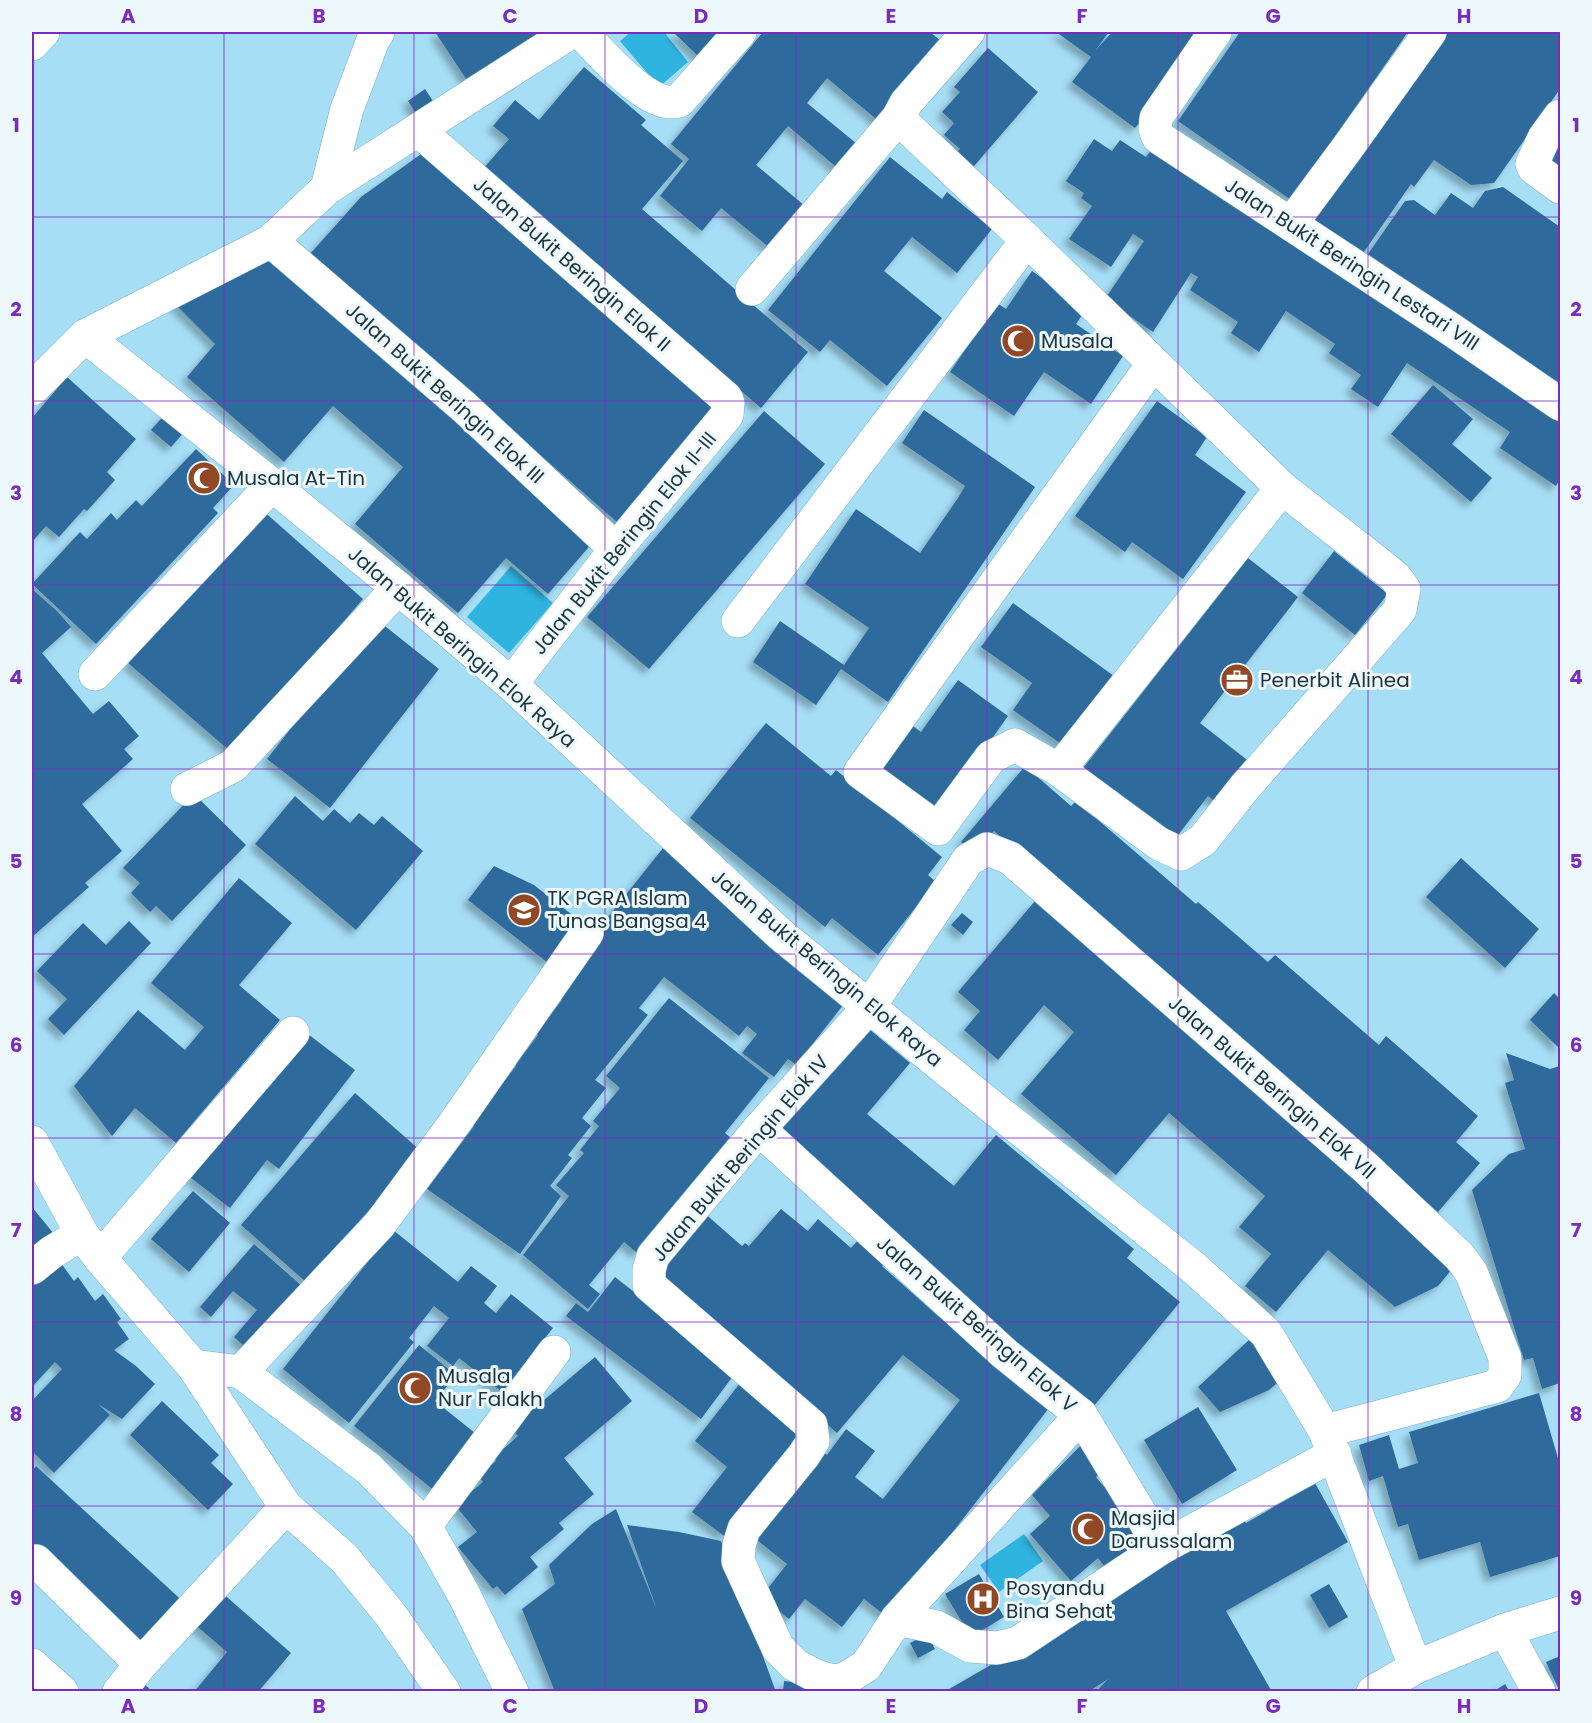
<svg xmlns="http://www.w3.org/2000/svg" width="1592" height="1723" font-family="Poppins,sans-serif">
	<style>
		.grass { fill: #2fb3df }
		.building { fill: #2e6a9c; filter: url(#shadow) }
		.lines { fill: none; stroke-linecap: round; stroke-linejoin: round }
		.minor-casing { stroke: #79b0c7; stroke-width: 34 }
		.tertiary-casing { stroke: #79b0c7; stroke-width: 34 }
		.motorway-casing { stroke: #79b0c7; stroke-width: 34 }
		.minor { stroke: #fff; stroke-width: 33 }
		.tertiary { stroke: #fff; stroke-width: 33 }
		.motorway { stroke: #fff; stroke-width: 33 }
		.grid { fill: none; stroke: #7b2cbf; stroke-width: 1.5; stroke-opacity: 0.55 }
		.labels { text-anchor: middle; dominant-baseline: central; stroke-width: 6; stroke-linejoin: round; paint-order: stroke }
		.street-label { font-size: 20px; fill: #1d343d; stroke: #edf8fc }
		.poi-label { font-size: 20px; fill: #1d343d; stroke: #edf8fc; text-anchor: start }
		.neatline { fill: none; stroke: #7b2cbf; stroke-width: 2 }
		.grid-label { font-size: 20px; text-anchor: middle; font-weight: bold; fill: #7b2cbf }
	</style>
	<defs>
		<filter id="shadow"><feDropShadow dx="-5.5" dy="5.5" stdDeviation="3" flood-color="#0004"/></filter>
	</defs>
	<rect width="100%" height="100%" fill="#a6def6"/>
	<g class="grass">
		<path d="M631,32H664L688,62L659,87L620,41Z"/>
		<path d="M511,566L553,603L509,653L467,617Z"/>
		<path d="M1024,1534L1043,1561L999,1592L980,1565Z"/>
	</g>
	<g class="building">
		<path d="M435,32H556L472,88Z"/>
		<path d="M673,32H729L701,59Z"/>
		<path d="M763,32H930L946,45L882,124L827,78L807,103L862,148L842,172L788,126L756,165L811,211L776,253L721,208L702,231L660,196L689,159L671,144Z"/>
		<path d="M1056,32H1109L1095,51L1112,32H1204L1163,96L1135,128L1072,82L1091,57Z"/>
		<path d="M1240,32H1408L1291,200L1178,121Z"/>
		<path d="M1444,32H1560V89L1494,183L1471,185L1434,160L1414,187L1411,184L1359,259L1308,223Z"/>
		<path d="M988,48L1038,92L968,173L951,158L960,149L944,135L954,123L942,112L960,92L954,87Z"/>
		<path d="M584,67L646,120L641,125L683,161L642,209L808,352L761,408L483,169L509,139L493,126L515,100L539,120Z"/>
		<path d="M425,89L439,110L422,122L408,101Z"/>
		<path d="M1560,133V181L1537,160Z"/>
		<path d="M1094,139L1112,151L1120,140L1146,157L1155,145L1560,417V479L1556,486L1500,448L1510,432L1407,363L1378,407L1351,389L1361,375L1329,353L1335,344L1286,311L1259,352L1231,333L1238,322L1190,290L1198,277L1191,273L1153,332L1105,299L1144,241L1133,234L1111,267L1069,239L1092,206L1081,198L1084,193L1066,181Z"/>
		<path d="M424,152L720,410L625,529L310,254L361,197Z"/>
		<path d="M890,157L942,199L947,192L992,229L957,273L912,237L884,271L942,318L887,386L830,340L820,352L768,310Z"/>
		<path d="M1503,187L1560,227V388L1368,254L1405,201L1414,200L1435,215L1451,193L1473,208L1485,191Z"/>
		<path d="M259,248L594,541L548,594L506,558L458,613L355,524L403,467L333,406L284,462L187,377L215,344L174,303Z"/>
		<path d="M1032,271L1086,309L1076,324L1123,356L1091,404L1044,372L1014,416L950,372L997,303L1006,309Z"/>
		<path d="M67,377L136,439L107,472L115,480L87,511L84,509L59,537L46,526L32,542V418Z"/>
		<path d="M1433,385L1473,419L1452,444L1492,478L1471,502L1391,434Z"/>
		<path d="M1157,401L1207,437L1195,455L1246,492L1183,579L1132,542L1125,552L1075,516Z"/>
		<path d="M924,410L1035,487L888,702L841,669L816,705L753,662L780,621L844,665L869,628L805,584L856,509L920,553L958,498L965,486L902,443Z"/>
		<path d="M764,411L825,464L649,669L587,617Z"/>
		<path d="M166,413L186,430L171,447L151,430Z"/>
		<path d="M196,449L234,485L213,508L218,513L96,644L32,584L80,532L87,539L111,513L117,520L136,500L142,506Z"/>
		<path d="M261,509L363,599L231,752L128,663Z"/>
		<path d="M1334,551L1388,594L1355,635L1302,593Z"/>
		<path d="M1248,558L1298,597L1200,723L1251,763L1219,805L1208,796L1172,843L1081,771Z"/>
		<path d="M32,589L57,611L71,627L42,653L93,714L109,701L139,736L124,749L133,759L82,804L122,851L85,883L89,887L32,937Z"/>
		<path d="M1013,603L1114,676L1064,746L1013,710L1032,683L981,647Z"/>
		<path d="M376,619L439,669L330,808L267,759Z"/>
		<path d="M958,680L1008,716L971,768L965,764L932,810L880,773L913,726L921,732Z"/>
		<path d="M766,723L831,776L836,770L942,857L928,875L942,887L922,912L916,907L878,955L832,918L825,927L690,818Z"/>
		<path d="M1025,766L1071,806L1076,801L1196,904L1198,902L1268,962L1275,955L1379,1045L1386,1036L1478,1116L1456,1142L1480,1163L1438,1212L994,831L974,853L961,842Z"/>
		<path d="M194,794L246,845L172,921L156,906L150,912L131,893L140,883L123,868Z"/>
		<path d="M295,796L323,821L334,809L350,823L359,813L374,825L382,816L423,851L356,930L255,844Z"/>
		<path d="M663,848L844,1004L796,1065L788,1059L774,1077L742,1053L757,1034L747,1026L739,1036L664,977L639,1008L648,1015L595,1080L606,1088L582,1118L591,1126L568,1155L572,1158L550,1186L561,1196L520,1254L427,1189L474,1126L471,1123L516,1066L515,1065L538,1035L536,1033L562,1000L559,998L585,965L579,961L605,929L601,926Z"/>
		<path d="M1461,858L1539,929L1505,968L1426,897Z"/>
		<path d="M494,866L534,885L580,921L548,963L468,900Z"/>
		<path d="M239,878L292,923L239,985L280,1020L176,1143L135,1108L112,1136L74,1086L138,1010L185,1050L204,1027L151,983Z"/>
		<path d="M1035,901L1457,1263L1438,1286L1395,1307L1328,1250L1276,1312L1245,1286L1271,1254L1239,1227L1265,1196L1169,1113L1116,1175L1021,1094L1074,1032L1044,1005L998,1060L964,1030L980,1011L958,992Z"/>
		<path d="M962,913L973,922L963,935L951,925Z"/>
		<path d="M129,921L151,943L64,1035L48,1019L67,999L37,971L83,923L106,945Z"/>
		<path d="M1554,993L1560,999V1049L1530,1020Z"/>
		<path d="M669,998L769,1078L725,1133L731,1138L637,1253L624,1242L589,1285L600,1294L588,1309L523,1255L569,1196L556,1185L584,1153L580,1150L599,1126L593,1121L620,1088L606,1076Z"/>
		<path d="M863,1024L910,1063L867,1114L954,1186L996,1135L1134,1249L1127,1258L1180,1302L1093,1407L836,1192L775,1131Z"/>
		<path d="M304,1031L355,1070L279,1169L267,1160L230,1208L191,1178Z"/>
		<path d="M1506,1053L1550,1069L1560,1066V1383L1542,1389L1533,1358L1524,1360L1472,1190L1509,1154L1525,1149L1505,1083L1514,1080Z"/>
		<path d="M355,1093L421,1151L306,1282L241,1225Z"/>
		<path d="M193,1191L230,1223L189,1272L151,1239Z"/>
		<path d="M32,1207L58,1239L32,1262Z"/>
		<path d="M781,1209L808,1231L818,1219L851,1248L861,1237L888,1260L882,1266L937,1315L1052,1404L887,1617L864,1599L842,1627L805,1599L789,1619L761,1597L787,1564L757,1540L802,1481L822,1452L827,1455L846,1429L875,1451L855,1477L883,1499L960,1400L903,1355L837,1433L651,1271L702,1211L742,1246L745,1243L749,1246Z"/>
		<path d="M393,1230L458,1282L471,1266L497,1286L484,1303L496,1313L511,1294L553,1328L502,1392L459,1358L453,1366L427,1346L449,1318L434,1306L409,1338L414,1342L349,1423L283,1369Z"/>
		<path d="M254,1244L309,1292L254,1355L234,1337L257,1310L233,1291L211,1317L200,1307Z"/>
		<path d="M58,1259L74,1281L78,1277L95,1301L103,1294L121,1319L117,1322L129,1339L114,1350L136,1366L155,1384L122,1419L98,1404L110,1415L54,1473L32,1451V1401L62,1369L55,1362L32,1387V1279Z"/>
		<path d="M615,1277L736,1372L701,1419L566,1316L576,1303L588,1312Z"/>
		<path d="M1250,1339L1284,1377L1269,1390L1220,1412L1198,1387Z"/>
		<path d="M419,1345L456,1375L435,1401L480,1437L436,1492L354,1426Z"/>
		<path d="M595,1357L632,1401L564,1458L594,1494L559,1523L564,1529L530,1557L538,1567L505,1595L497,1586L493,1589L458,1547L477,1532L455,1505L483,1482L478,1476L496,1461L494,1457L518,1436L511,1428Z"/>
		<path d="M744,1378L808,1428L724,1536L692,1512L727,1467L695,1441Z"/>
		<path d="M1539,1393L1560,1465V1556L1490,1577L1480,1542L1419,1560L1408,1524L1398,1527L1383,1476L1369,1481L1359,1445L1389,1435L1399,1469L1418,1463L1409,1432Z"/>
		<path d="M162,1401L219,1455L211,1463L233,1484L208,1510L130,1435Z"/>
		<path d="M1198,1407L1237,1470L1182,1504L1144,1440Z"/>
		<path d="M1087,1439L1107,1467L1096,1477L1146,1536L1107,1570L1098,1558L1071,1581L1030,1534L1050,1516L1032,1495Z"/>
		<path d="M36,1466L189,1607L144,1656L32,1558V1471Z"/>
		<path d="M1315,1483L1348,1542L1226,1611L1272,1692H1096L1108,1679L1088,1692H944L1244,1519L1246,1523Z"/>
		<path d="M616,1509L657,1610L627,1525L679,1532L721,1541L776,1692H555L522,1609L555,1584L549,1565L592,1524Z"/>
		<path d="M979,1574L1004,1617L971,1637L945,1594Z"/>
		<path d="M1329,1584L1348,1617L1329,1628L1310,1595Z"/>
		<path d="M220,1591L291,1653L258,1692H194L227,1652L193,1623Z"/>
		<path d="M927,1634L935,1649L918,1658L910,1643Z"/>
		<path d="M1560,1656V1692L1546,1662Z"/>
		<path d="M784,1681L864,1690V1692H783Z"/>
		<path d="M142,1682L153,1692H134Z"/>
		<path d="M1505,1684L1510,1692H1493Z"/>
	</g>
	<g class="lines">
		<g class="minor-casing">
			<g id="minor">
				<path d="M581,32C600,52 650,111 679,101L740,32"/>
				<path d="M1215,32L1156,118L1155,129L1158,137L1452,330L1560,404"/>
				<path d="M1560,116L1544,138L1532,164L1534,168L1560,187"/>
				<path d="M898,118L1027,240L1282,488L1379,564L1395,577L1404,589L1400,610L1244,788L1203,840L1181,854L1158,843L1059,770"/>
				<path d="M418,130L726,398L728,403L727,415L616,549L511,684"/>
				<path d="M327,188L347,109L373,40L378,32"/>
				<path d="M1291,224L1348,147L1430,32"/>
				<path d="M271,241L464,407L616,549"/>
				<path d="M752,289L898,118L906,103L968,32"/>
				<path d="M85,336L272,485L398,588L511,684L780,934L986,1102L1194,1268L1266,1333L1325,1431L1408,1648L1416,1667"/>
				<path d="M1153,364L860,772L938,829L991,757L1015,745L1059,770L1282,488"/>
				<path d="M32,389L85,336L271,241L327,188L571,32"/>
				<path d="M738,621L1027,240"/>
				<path d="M95,674L272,485"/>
				<path d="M187,789L233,766L398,588"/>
				<path d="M759,1129L1005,1354L1081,1415L1161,1548"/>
				<path d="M100,1258L293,1033"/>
				<path d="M32,1268L52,1252L82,1234"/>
				<path d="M241,1372L380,1224L454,1124L587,933"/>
				<path d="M1081,1415L897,1619L866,1666L845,1679L833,1681L816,1676L795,1665L778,1648L738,1561L739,1545L744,1529L804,1455L813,1441L811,1425L649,1285V1270L653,1256L759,1129L869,1007L968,860L987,849L1010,858L1366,1168L1460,1257L1471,1272L1505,1358V1375L1497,1386L1325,1431"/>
				<path d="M425,1526L554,1352"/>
				<path d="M36,1561L141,1664"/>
				<path d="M897,1619L936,1627L970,1646L997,1648L1018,1643L1161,1548L1335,1454"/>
				<path d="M1505,1630L1539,1692"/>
				<path d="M32,1665L62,1692"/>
				<path d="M119,1692L141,1664L286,1507"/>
				<path d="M1373,1692L1416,1667L1505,1630L1560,1613"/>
			</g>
		</g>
		<g class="tertiary-casing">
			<g id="tertiary">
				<path d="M32,1142L82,1234L100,1258L193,1366L286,1507L344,1558L390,1614L444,1692"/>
				<path d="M193,1366L241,1372L369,1469L425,1526L463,1593L512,1692"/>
			</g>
		</g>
		<g class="motorway-casing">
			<path id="motorway" d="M32,44L43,32"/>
		</g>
		<use href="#minor" class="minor"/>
		<use href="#tertiary" class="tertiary"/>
		<use href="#motorway" class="motorway"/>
	</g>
	<path class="grid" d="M224,32V1692M414,32V1692M605,32V1692M796,32V1692M987,32V1692M1178,32V1692M1368,32V1692M32,217H1560M32,401H1560M32,585H1560M32,769H1560M32,954H1560M32,1138H1560M32,1322H1560M32,1506H1560"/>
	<defs>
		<g id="mosque-disc" transform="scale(1.725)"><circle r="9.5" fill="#904924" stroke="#edf8fc"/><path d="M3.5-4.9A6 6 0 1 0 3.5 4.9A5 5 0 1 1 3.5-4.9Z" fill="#fff"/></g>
		<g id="office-disc" transform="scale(1.725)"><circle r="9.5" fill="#904924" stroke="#edf8fc"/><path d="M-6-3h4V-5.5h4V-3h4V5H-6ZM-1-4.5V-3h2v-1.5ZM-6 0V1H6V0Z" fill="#fff"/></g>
		<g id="school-disc" transform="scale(1.725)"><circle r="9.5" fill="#904924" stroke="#edf8fc"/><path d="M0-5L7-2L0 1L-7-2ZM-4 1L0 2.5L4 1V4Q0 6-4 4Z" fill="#fff"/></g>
		<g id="hospital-disc" transform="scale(1.725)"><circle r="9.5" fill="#904924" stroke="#edf8fc"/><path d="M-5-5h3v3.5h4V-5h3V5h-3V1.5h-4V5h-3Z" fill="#fff"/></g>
	</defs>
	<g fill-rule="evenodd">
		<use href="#mosque-disc" x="1018" y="341"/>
		<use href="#mosque-disc" x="204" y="478"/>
		<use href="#office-disc" x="1237" y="680"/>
		<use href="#school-disc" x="524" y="910"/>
		<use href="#mosque-disc" x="415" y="1388"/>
		<use href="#mosque-disc" x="1088" y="1529"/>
		<use href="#hospital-disc" x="983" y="1599"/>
	</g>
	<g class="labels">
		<g class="street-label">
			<text transform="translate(572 264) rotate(41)">Jalan Bukit Beringin Elok II</text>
			<text transform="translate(1352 264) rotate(33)">Jalan Bukit Beringin Lestari VIII</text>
			<text transform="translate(445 393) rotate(42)">Jalan Bukit Beringin Elok III</text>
			<text transform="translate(624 543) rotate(-51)">Jalan Bukit Beringin Elok II-III</text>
			<text transform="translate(462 647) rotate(41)">Jalan Bukit Beringin Elok Raya</text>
			<text transform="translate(827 968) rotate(40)">Jalan Bukit Beringin Elok Raya</text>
			<text transform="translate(1272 1087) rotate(41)">Jalan Bukit Beringin Elok VII</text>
			<text transform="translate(740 1158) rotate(-50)">Jalan Bukit Beringin Elok IV</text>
			<text transform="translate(977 1324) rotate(41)">Jalan Bukit Beringin Elok V</text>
		</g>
		<g class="poi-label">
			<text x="1041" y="341">Musala</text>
			<text x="227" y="478">Musala At-Tin</text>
			<text x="1260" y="680">Penerbit Alinea</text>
			<text x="547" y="898">TK PGRA Islam<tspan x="547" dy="23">Tunas Bangsa 4</tspan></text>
			<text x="438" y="1376">Musala<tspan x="438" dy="23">Nur Falakh</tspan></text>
			<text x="1111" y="1518">Masjid<tspan x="1111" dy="23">Darussalam</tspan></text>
			<text x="1006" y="1588">Posyandu<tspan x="1006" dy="23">Bina Sehat</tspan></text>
		</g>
	</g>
	<rect width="1592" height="1723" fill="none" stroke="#edf8fc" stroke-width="66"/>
	<rect x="33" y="33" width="1526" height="1657" class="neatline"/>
	<g class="grid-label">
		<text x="128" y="23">A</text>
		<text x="319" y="23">B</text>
		<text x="510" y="23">C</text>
		<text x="701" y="23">D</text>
		<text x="891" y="23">E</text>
		<text x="1082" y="23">F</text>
		<text x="1273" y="23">G</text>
		<text x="1464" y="23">H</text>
		<text x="16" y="132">1</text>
		<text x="1576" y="132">1</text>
		<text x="16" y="316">2</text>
		<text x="1576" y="316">2</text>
		<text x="16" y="500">3</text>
		<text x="1576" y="500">3</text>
		<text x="16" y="684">4</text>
		<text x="1576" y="684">4</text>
		<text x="16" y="868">5</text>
		<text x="1576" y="868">5</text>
		<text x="16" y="1052">6</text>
		<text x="1576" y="1052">6</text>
		<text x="16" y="1237">7</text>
		<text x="1576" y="1237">7</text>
		<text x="16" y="1421">8</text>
		<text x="1576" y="1421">8</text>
		<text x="16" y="1605">9</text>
		<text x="1576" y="1605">9</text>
		<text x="128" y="1713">A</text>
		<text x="319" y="1713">B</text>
		<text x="510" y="1713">C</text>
		<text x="701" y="1713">D</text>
		<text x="891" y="1713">E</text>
		<text x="1082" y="1713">F</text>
		<text x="1273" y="1713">G</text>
		<text x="1464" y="1713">H</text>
	</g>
</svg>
